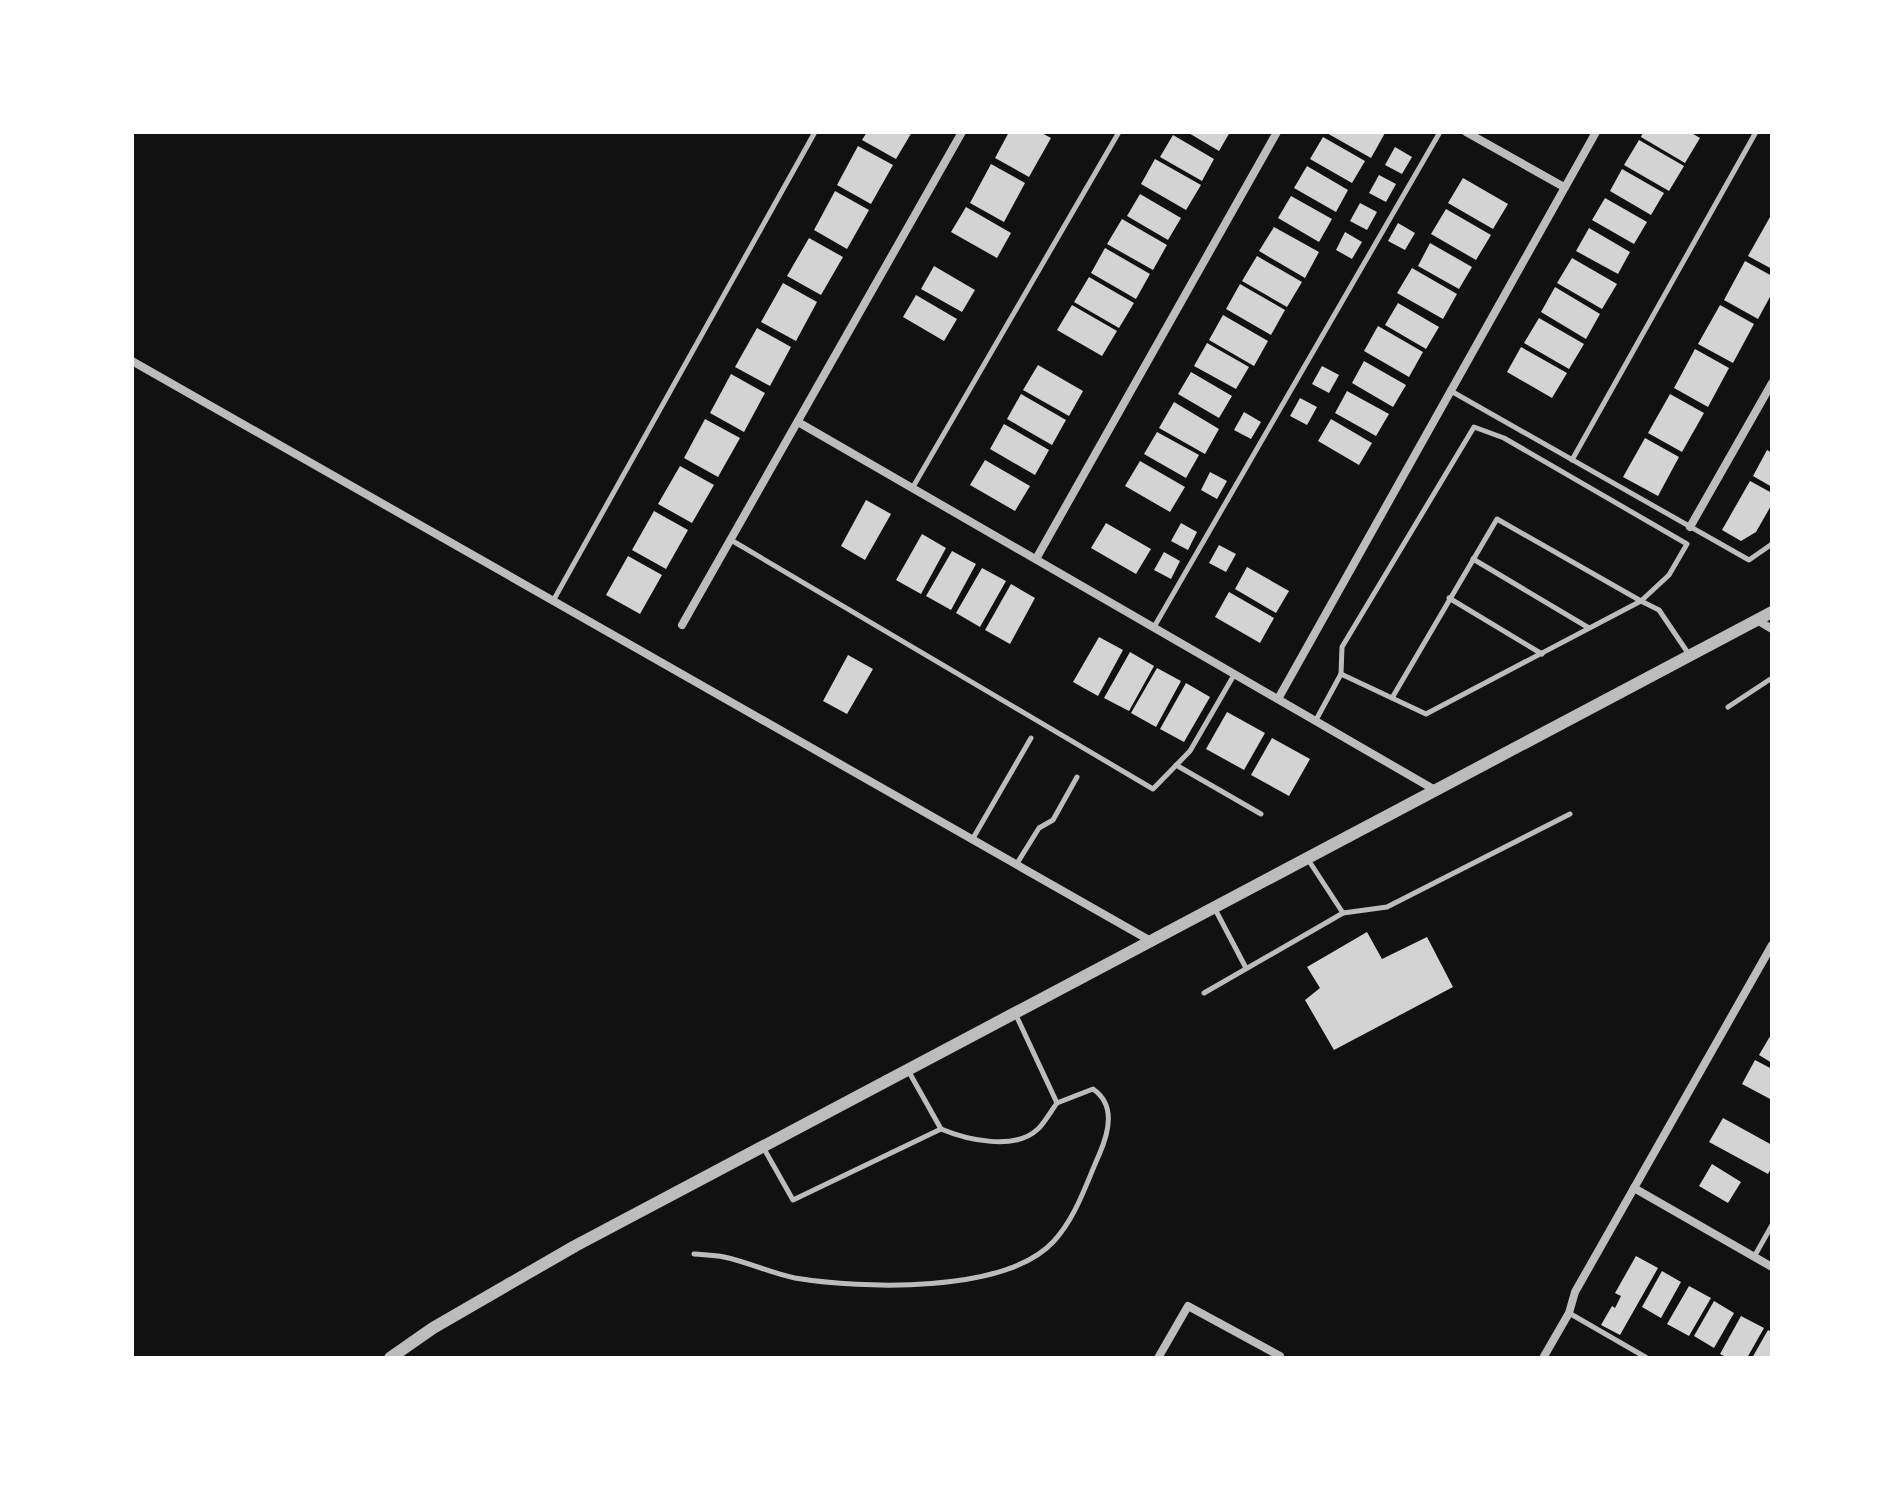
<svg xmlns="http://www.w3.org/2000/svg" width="1904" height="1490" font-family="Roboto,sans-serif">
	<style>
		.building { fill: #d3d3d3 }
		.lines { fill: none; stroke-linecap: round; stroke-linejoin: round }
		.service { stroke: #bcbcbc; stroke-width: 5 }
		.minor { stroke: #bcbcbc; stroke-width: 8 }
		.tertiary { stroke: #bcbcbc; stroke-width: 12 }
	</style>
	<rect width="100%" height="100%" fill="#111"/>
	<g class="building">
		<path d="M867,132H912L896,159L862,140Z"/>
		<path d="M1009,132H1040L1051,138L1029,177L995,158Z"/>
		<path d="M1187,132H1230L1219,151Z"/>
		<path d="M1325,132H1383L1385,133L1371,158Z"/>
		<path d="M1643,132H1690L1700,138L1685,163L1641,137Z"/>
		<path d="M1173,135L1214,159L1202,181L1160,157Z"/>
		<path d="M1323,137L1365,161L1352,183L1310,159Z"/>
		<path d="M1639,140L1684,166L1669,191L1624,165Z"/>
		<path d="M858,146L893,165L871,204L837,185Z"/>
		<path d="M1395,147L1412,157L1402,174L1385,165Z"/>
		<path d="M1155,159L1201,185L1186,210L1141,184Z"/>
		<path d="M991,164L1025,183L1004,222L970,203Z"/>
		<path d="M1307,166L1348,190L1336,212L1294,188Z"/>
		<path d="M1622,169L1664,193L1651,215L1610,191Z"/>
		<path d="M1379,175L1396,184L1386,202L1369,193Z"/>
		<path d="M1463,178L1508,204L1493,229L1448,203Z"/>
		<path d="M835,191L869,210L847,249L814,230Z"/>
		<path d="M1140,194L1181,218L1168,240L1127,216Z"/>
		<path d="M1291,196L1332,219L1319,242L1278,218Z"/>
		<path d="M1605,198L1647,222L1634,244L1592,220Z"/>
		<path d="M1360,203L1377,212L1367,230L1350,221Z"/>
		<path d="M966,207L1011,233L997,258L951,232Z"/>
		<path d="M1446,209L1491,235L1476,260L1431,234Z"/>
		<path d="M1770,217L1772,218V269L1748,256Z"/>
		<path d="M1122,219L1167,245L1153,270L1107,244Z"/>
		<path d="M1398,223L1415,233L1405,250L1388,241Z"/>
		<path d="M1274,227L1319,252L1305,278L1259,251Z"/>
		<path d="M1589,228L1630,252L1618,274L1576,251Z"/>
		<path d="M1345,232L1362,242L1352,259L1336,250Z"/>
		<path d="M809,238L843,257L821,295L787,276Z"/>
		<path d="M1430,243L1472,267L1459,289L1418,266Z"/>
		<path d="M1105,248L1150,274L1136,299L1091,273Z"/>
		<path d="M1257,256L1302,282L1287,307L1242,281Z"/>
		<path d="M1572,258L1617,284L1602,309L1557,283Z"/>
		<path d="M1745,261L1772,276V293L1758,319L1724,300Z"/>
		<path d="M934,266L975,290L962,312L921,289Z"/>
		<path d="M1412,268L1457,294L1443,319L1397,293Z"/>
		<path d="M1089,277L1134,303L1119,328L1074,302Z"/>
		<path d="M783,283L817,302L796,341L761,322Z"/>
		<path d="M1240,284L1285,310L1271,335L1226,309Z"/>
		<path d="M1555,287L1600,314L1586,339L1541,312Z"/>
		<path d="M916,295L957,319L944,341L903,317Z"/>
		<path d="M1398,303L1439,327L1426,349L1385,325Z"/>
		<path d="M1072,305L1117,331L1102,356L1057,330Z"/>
		<path d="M1720,305L1754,324L1733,363L1698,344Z"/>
		<path d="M1223,315L1268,341L1254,366L1209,340Z"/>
		<path d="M1539,318L1584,344L1569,369L1524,343Z"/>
		<path d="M1378,326L1423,352L1409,377L1364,351Z"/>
		<path d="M757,328L791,347L770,386L735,367Z"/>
		<path d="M1207,343L1249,367L1236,389L1194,366Z"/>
		<path d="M1521,347L1567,373L1552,398L1507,372Z"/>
		<path d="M1695,349L1729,368L1708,407L1674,388Z"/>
		<path d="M1364,361L1406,385L1393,407L1352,383Z"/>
		<path d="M1038,365L1083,391L1069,416L1023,390Z"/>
		<path d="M1322,366L1339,375L1329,393L1312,384Z"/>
		<path d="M1191,372L1232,396L1219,418L1178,394Z"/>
		<path d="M731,374L765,393L744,432L710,413Z"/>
		<path d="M1347,391L1389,414L1376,436L1335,413Z"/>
		<path d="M1021,394L1066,420L1052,445L1007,419Z"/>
		<path d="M1670,394L1704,413L1682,452L1648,433Z"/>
		<path d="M1300,398L1317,407L1307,425L1290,416Z"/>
		<path d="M1174,402L1219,429L1205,454L1159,428Z"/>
		<path d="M1244,412L1261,422L1251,439L1234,430Z"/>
		<path d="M705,419L740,438L718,477L684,458Z"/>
		<path d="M1331,419L1372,443L1359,465L1318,441Z"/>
		<path d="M1004,424L1049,450L1035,475L990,449Z"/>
		<path d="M1157,432L1199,455L1186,478L1144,454Z"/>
		<path d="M1645,438L1679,457L1658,496L1623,477Z"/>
		<path d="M1767,450L1772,453V487L1753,476Z"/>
		<path d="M985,460L1030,486L1015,511L970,485Z"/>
		<path d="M1140,461L1185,487L1170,512L1125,486Z"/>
		<path d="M680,466L714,485L692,523L658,504Z"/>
		<path d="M1210,472L1227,481L1217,499L1201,490Z"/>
		<path d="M1750,481L1772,493V504L1756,532L1741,541L1722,530Z"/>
		<path d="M866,500L891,514L865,560L841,546Z"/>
		<path d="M654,511L688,530L666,569L632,550Z"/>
		<path d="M1106,523L1151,549L1136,574L1091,548Z"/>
		<path d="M1181,523L1197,532L1188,550L1171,541Z"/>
		<path d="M922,534L946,548L921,594L896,580Z"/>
		<path d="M1219,545L1236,554L1226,572L1209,563Z"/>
		<path d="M952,551L976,564L951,610L926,596Z"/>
		<path d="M1164,552L1180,561L1171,579L1154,570Z"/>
		<path d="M628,556L662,575L640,614L606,595Z"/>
		<path d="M1247,567L1289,591L1276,613L1235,589Z"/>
		<path d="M982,568L1006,581L980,627L956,613Z"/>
		<path d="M1011,584L1035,598L1010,644L985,630Z"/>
		<path d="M1229,592L1274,618L1260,643L1215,617Z"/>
		<path d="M1099,637L1123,650L1098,696L1073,682Z"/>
		<path d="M1130,652L1154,666L1129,711L1104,698Z"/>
		<path d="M848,655L873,669L847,714L823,701Z"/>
		<path d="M1157,668L1181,681L1156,727L1131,713Z"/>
		<path d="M1186,683L1210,697L1184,742L1160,729Z"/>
		<path d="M1227,712L1265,733L1244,770L1206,749Z"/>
		<path d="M1272,738L1310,759L1289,796L1251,775Z"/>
		<path d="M1367,932L1382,959L1427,937L1453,987L1334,1050L1305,1000L1320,988L1307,967Z"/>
		<path d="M1772,1033V1063L1759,1055Z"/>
		<path d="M1755,1060L1772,1069V1100L1742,1084Z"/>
		<path d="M1723,1118L1772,1145V1167L1768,1174L1709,1142Z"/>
		<path d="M1712,1164L1741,1182L1728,1203L1699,1186Z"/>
		<path d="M1636,1256L1658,1268L1620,1335L1601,1325L1612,1306L1615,1308L1621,1296L1615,1293Z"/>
		<path d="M1662,1271L1681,1282L1661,1318L1642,1307Z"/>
		<path d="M1689,1286L1711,1298L1689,1336L1667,1324Z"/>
		<path d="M1714,1301L1734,1313L1714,1348L1694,1336Z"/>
		<path d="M1741,1316L1764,1328L1747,1358H1728L1720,1354Z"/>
		<path d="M1768,1330L1772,1332V1358H1752Z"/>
	</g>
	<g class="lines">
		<g class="service">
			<path d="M1451,391L1749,560L1772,544"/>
			<path d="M1572,460L1756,132"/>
			<path d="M913,487L1119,132"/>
			<path d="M731,540L1153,789L1190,751L1234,675"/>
			<path d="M1473,559L1589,628"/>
			<path d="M1449,598L1542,654"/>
			<path d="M553,601L815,132"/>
			<path d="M1154,627L1440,132"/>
			<path d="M1341,674L1342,647L1474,427L1504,438L1687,544L1669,575L1641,601L1497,519L1392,698"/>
			<path d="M1728,707L1772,678"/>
			<path d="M1316,720L1341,674L1426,714L1641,601L1659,610L1688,653"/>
			<path d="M1176,765L1261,814"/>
			<path d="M972,840L1031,738"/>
			<path d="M1016,865L1039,828L1053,820L1077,777"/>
			<path d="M1215,909L1246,968"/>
			<path d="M1343,913L1387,907L1570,814"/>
			<path d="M1204,993L1343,913L1307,858"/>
			<path d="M941,1129C967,1140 1015,1151 1038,1129C1045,1122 1051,1111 1057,1103"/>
			<path d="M763,1147L793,1200L941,1129L909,1072"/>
			<path d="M694,1254C704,1255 714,1255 724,1257C748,1262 770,1273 795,1278C861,1289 1006,1294 1054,1241C1076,1217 1086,1184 1099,1155C1109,1132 1116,1105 1093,1089L1057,1103L1015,1013"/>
			<path d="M1754,1257L1772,1225"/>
			<path d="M1569,1313L1647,1358"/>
		</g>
		<g class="minor">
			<path d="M1466,132L1564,187"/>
			<path d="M132,361L1149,940"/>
			<path d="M798,422L1435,790"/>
			<path d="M1690,527L1772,383"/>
			<path d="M1036,559L1277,132"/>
			<path d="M1757,620L1772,629"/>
			<path d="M682,625L962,132"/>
			<path d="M1278,699L1596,132"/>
			<path d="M1634,1188L1772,1267"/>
			<path d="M1158,1358L1188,1306L1280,1356L1279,1358"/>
			<path d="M1543,1358L1569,1313L1575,1292L1772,945"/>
		</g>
		<path class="tertiary" d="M390,1358L433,1328L575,1246L1772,612"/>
	</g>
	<rect width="1904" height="1490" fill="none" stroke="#ffffff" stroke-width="268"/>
</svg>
